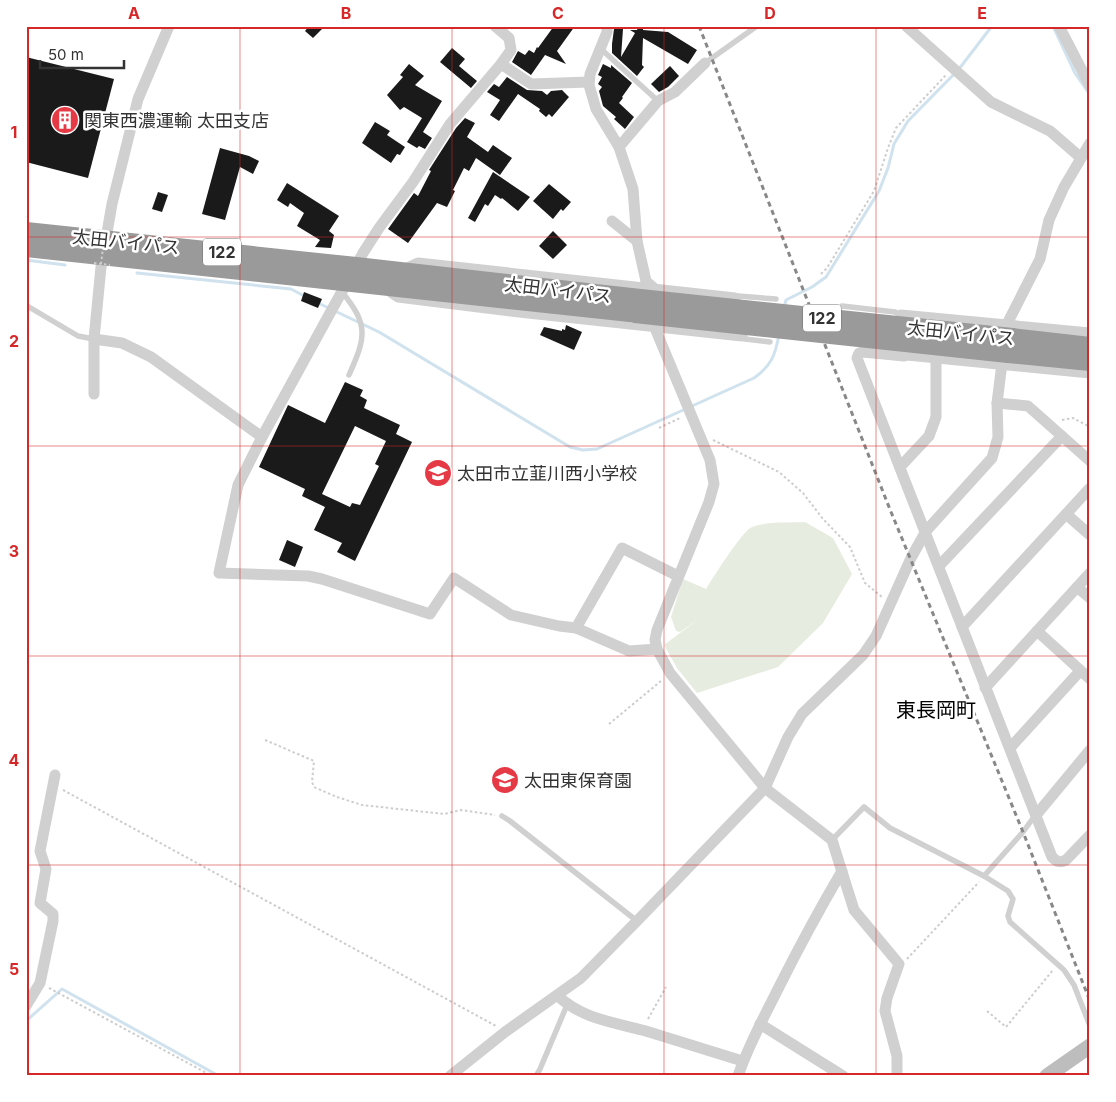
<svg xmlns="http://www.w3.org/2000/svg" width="1116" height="1102" font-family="Inter,'Noto Sans JP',sans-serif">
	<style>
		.green { fill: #e6ecdf }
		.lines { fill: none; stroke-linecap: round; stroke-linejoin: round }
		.stream { stroke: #cfe2ee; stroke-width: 3 }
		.building { fill: #1a1a1a; fill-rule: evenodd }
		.path { stroke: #cdcdcd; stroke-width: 2; stroke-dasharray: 2.5 2.5; stroke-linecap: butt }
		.lane { stroke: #d0d0d0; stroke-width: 5.5 }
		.street { stroke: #d0d0d0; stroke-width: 11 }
		.secondary { stroke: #bdbdbd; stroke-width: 15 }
		.highway { stroke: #9a9a9a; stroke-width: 20 }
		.rail { stroke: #888; stroke-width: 3; stroke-dasharray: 5 4; stroke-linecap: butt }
		.path-bridge { stroke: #cdcdcd; stroke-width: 2; stroke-dasharray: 2.5 2.5; stroke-linecap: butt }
		.highway-bridge { stroke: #9a9a9a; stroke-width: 20 }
		.grid { fill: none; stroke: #d62828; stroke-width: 1; stroke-opacity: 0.55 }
		.labels { text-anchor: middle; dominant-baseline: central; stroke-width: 5; stroke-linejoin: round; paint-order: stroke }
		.shield { fill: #fff; stroke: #707070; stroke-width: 1 }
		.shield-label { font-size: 16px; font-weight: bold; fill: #333 }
		.poi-label { font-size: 18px; fill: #333; stroke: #fff; text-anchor: start }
		.street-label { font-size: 18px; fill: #333; stroke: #fff }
		.quarter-label { font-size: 20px; fill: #000; stroke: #fff }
		.neatline { fill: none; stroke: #d62828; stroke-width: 2 }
		.grid-label { font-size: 16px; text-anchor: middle; font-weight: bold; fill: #d62828 }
	</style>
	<rect width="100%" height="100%" fill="#fff"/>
	<path class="green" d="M805,522L833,538L852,574L823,623L778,667L697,693L677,668L664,645L700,618L680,632L676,631L671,617L683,579L706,589C713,578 742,531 752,527C768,521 788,523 805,522Z"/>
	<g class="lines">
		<g class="stream">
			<path d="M1053,26L1075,73L1090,95"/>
			<path d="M26,260L65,265"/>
			<path d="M137,273L291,289L306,297"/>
			<path d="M316,302L379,332L570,447L583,450L597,449L754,378C771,366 775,356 779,335"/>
			<path d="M784,307L786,300L812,287L826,277L879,191L888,168L894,144L908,121L959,69L992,26"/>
			<path d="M26,1021L62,989L219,1076"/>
		</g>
	</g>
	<g class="building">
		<path d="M309,26H325L313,38L305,31Z"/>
		<path d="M554,26H575L557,51L566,64L545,55L531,75L512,62L518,51L525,55L529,50L534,53L537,47L538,48Z"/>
		<path d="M639,26H643V30L668,32L697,50L688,64L643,38L642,65L644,67L637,76L612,53V44L614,29H623L621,57L635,33L630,30H637Z"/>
		<path d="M452,48L465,59L459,66L477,81L471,88L440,62Z"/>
		<path d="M26,57L114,79L88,178L26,162Z"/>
		<path d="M409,64L424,76L415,85L442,101L423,132L432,138L425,149L419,146L417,148L407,142L422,118L404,107L400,110L387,95L403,77L400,75Z"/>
		<path d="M603,64L611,68V65L632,83L622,97L623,98L619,103L634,117L625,129L614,119L616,117L603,106L599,91L602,87L598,84L602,77L598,75Z"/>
		<path d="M670,66L679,76L668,87L659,92L651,84Z"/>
		<path d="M507,77L527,90L542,91L547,95L551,91L562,90L569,97L552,117L549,114L546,117L539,111L540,109L518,94L499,121L490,115L500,100L487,92L494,84L499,87Z"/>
		<path d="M465,118L475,123L467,137L488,152L493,145L512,158L500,175L476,158L469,171L464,168L453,190L455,191L447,207L437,203L408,243L388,229L414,193L418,196L431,171L429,170L456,128Z"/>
		<path d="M375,122L390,131L387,135L405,147L400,155L397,154L391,163L362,143Z"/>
		<path d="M220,148L249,156L259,161L253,174L240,167L225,220L202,214Z"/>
		<path d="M493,172L530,197L518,211L502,198L501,199L495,195L488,206L485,204L475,222L468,218Z"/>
		<path d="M287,183L339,216L329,231L334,235L331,248L315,247L320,240L297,226L304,213L290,203L288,207L277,200Z"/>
		<path d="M549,184L571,202L563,211L561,209L553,219L533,201Z"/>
		<path d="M158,192L168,195L162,212L152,209Z"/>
		<path d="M553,231L567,245L553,259L539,246Z"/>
		<path d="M304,292L322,299L318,308L301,301Z"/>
		<path d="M566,325L582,332L574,350L540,335L544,327L562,331V329L565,330Z"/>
		<path d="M345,382L363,390L360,396L367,400L364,408L400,425L396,434L412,442L355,561L337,552L342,543L314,530L325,507L302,496L305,489L259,467L288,405L325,423ZM355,426L386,441L375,464L379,466L360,505L352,503L350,507L322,494Z"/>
		<path d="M287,540L303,547L295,567L279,560Z"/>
	</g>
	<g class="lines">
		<g class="path">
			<path d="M821,274L827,268L874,191L888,148L896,128L946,75"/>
			<path d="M1062,420L1073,418L1090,427"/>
			<path d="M659,428L680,418"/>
			<path d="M713,440L779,472L803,493L823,519L850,547L865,583L882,597"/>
			<path d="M609,724L661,681"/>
			<path d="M265,740L314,761L312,782L314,787L337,797L362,805L444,814L461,810L495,815"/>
			<path d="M63,790L496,1026"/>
			<path d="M907,959L979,882"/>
			<path d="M49,988L212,1076"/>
			<path d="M987,1011L1006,1027L1053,970"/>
			<path d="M648,1019L666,987"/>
		</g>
		<g class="lane">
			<path d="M601,49L658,101"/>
			<path d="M705,63L757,26"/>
			<path d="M342,292C369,325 366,337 349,375"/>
			<path d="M735,298L738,296L776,299"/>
			<path d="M842,306L895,312L901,315"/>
			<path d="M29,307L78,336L94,339"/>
			<path d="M742,336L745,339L770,342"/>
			<path d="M502,816L510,821L637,921"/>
			<path d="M832,840L864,807L890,828L984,876L1008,891L1013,899L1008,916L1010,922L1064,970L1074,985L1090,1026"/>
			<path d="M984,876L1023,832L1036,814"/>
			<path d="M536,1076L540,1069L567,1005"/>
		</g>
		<g class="street">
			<path d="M495,26L509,38L511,50L501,64L450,124L413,182L379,228L363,253L262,437L238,485L219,573L308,576L322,579L430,614L454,578L511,615L559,626L576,628L629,651L657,649"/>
			<path d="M607,26V32L590,74L589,85L596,109L619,147L633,189L637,241L646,281V287"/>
			<path d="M906,26L991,102L1050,131L1080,157"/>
			<path d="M1059,26L1090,86"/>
			<path d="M501,64L531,84L589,82"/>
			<path d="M619,147L658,101L675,92L705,63"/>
			<path d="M612,221L637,241"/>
			<path d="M403,270L418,263L735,298"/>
			<path d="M646,281L655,289L652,321L710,460L714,484L709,502L657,630L655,640L657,649L670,673L765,788L832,840L854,910L899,964L887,998L885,1011L897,1056V1076"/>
			<path d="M392,293L398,297L519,312L742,336"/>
			<path d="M901,315L1090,333"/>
			<path d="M94,339L122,343L151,357L262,437"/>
			<path d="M1090,373L907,355L904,356L863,352L859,353L857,358L1052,857C1057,862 1060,863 1066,860L1090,835"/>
			<path d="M94,394V339L101,267L112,204L138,99L169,26"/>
			<path d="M997,403L1028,406L1090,461"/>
			<path d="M900,467L929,436L936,417V357"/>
			<path d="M1066,514L1090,535"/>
			<path d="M939,566L1062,436"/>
			<path d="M1077,587L1090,598"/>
			<path d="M962,627L1090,488"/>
			<path d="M576,628L622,548L678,576"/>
			<path d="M1037,631L1090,679"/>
			<path d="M985,688L1090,573"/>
			<path d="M1010,748L1080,671"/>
			<path d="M1037,814L1090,750"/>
			<path d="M558,996C581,1018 612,1022 642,1030C676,1040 709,1051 743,1061"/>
			<path d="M26,1006L40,983L53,921V914L40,903L46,869L40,851L55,775"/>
			<path d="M760,1024L843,1076"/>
			<path d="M450,1076L505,1032L581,978L637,921L765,788L788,737L802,714L863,655L876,636L911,558L926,531L992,458L998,437L997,403L1007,324L1040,259L1049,220L1064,187L1090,143"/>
			<path d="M738,1076C748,1046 764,1017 778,989C798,949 819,910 842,871"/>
		</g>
		<path class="secondary" d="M1047,1076L1090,1046"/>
		<g class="highway">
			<path d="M26,232L356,267L631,298"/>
			<path d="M26,247L630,312"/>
			<path d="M1012,338L1090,347"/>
			<path d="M1008,353L1090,361"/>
		</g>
		<path class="rail" d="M699,26L889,507L1023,832L1090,1001"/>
		<g class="path-bridge">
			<path d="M94,263L110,265"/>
			<path d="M101,264L106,224"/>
		</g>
		<g class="highway-bridge">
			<path d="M631,298L1012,338"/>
			<path d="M635,313L1008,353"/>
		</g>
	</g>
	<path class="grid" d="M240,26V1076M452,26V1076M664,26V1076M876,26V1076M26,237H1090M26,446H1090M26,656H1090M26,865H1090"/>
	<defs>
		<g id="building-disc" transform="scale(1.4375)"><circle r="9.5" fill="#e63946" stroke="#fff"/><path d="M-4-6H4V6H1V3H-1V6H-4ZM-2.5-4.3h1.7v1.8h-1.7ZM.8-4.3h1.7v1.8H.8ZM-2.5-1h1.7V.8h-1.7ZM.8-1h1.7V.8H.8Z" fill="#fff"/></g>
		<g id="school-disc" transform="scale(1.4375)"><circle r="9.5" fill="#e63946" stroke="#fff"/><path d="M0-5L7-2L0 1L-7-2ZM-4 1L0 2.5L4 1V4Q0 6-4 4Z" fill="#fff"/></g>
	</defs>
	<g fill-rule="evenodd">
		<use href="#building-disc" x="65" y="120"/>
		<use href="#school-disc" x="438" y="473"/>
		<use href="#school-disc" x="505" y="780"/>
	</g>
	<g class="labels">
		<g class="shield">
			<rect x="203" y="238.5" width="38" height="27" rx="4"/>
			<rect x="803" y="304.5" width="38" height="27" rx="4"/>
		</g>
		<g class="shield-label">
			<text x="222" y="252">122</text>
			<text x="822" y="318">122</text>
		</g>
		<g class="poi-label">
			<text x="84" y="120">関東西濃運輸 太田支店</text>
			<text x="457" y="473">太田市立韮川西小学校</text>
			<text x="524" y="780">太田東保育園</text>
		</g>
		<g class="street-label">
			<text transform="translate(126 242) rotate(6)">太田バイパス</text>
			<text transform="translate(558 290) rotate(7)">太田バイパス</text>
			<text transform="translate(961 333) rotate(6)">太田バイパス</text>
		</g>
		<g class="quarter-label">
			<text x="936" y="710">東長岡町</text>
		</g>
	</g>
	<rect width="1116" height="1102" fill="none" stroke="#ffffff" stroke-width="55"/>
	<path d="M40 60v8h84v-8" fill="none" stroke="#333333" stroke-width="2.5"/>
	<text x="48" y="60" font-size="15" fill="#333333" stroke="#ffffff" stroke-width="4" paint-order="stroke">50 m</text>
	<rect x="28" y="28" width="1060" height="1046" class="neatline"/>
	<g class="grid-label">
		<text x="134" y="19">A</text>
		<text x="346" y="19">B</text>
		<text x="558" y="19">C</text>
		<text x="770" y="19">D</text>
		<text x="982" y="19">E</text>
		<text x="14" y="138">1</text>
		<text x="14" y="347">2</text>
		<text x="14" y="557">3</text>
		<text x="14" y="766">4</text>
		<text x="14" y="975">5</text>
	</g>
</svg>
